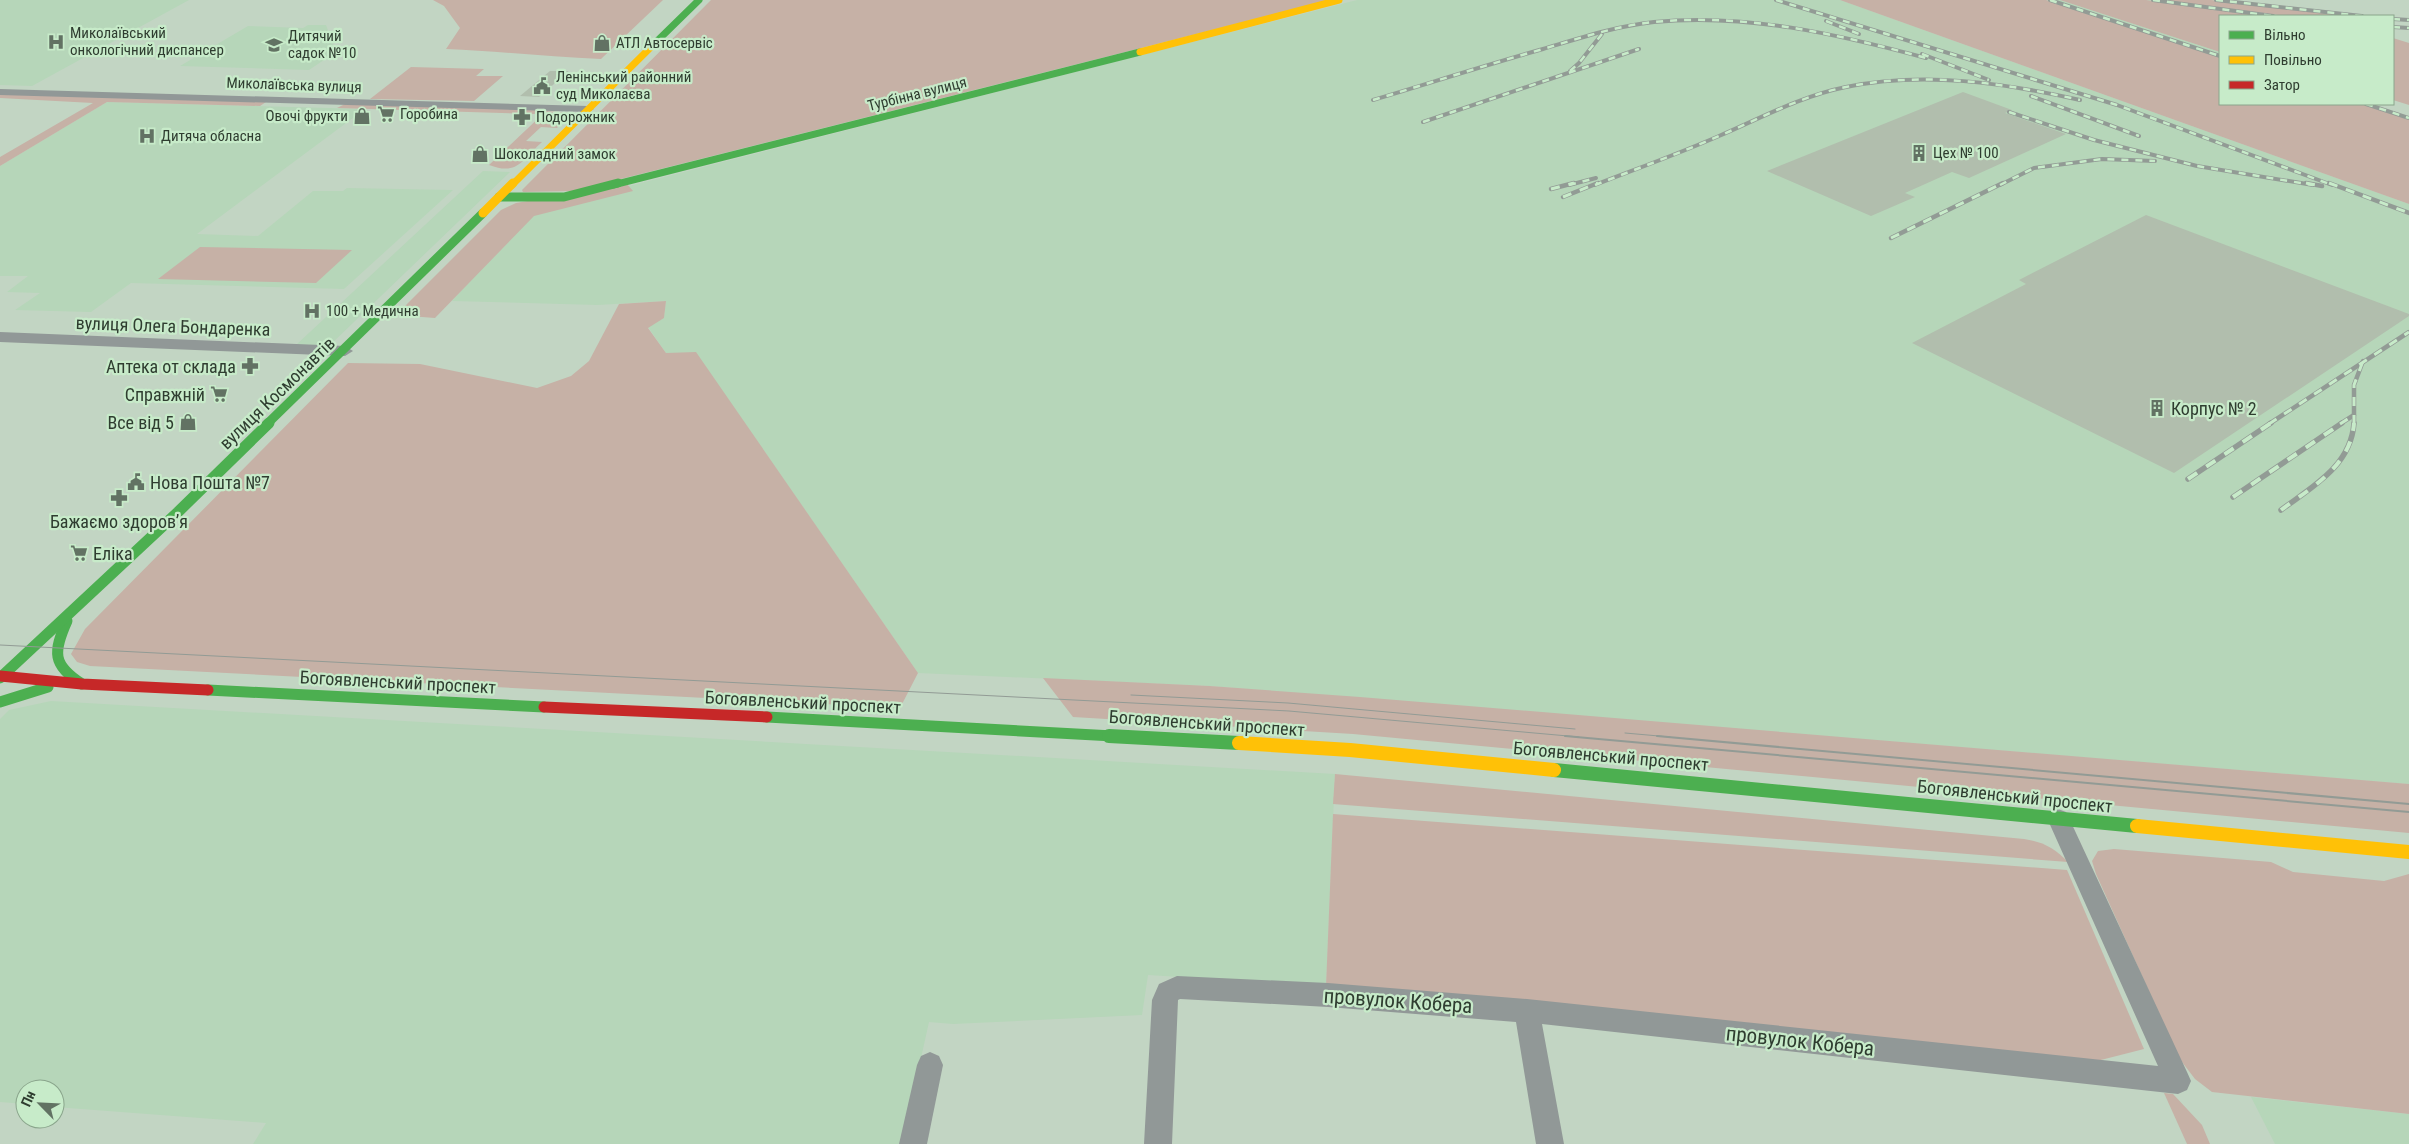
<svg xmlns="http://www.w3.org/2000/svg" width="2409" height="1144" font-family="'Roboto Condensed',sans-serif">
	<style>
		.built { fill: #b6d6b9 }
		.green { fill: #c6b1a6 }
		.building { fill: #b1bead }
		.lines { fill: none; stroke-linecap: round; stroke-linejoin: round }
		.street { fill: #919897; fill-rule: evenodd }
		.fast-far3 { stroke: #4caf50; stroke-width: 7 }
		.fast-far2 { stroke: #4caf50; stroke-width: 9 }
		.fast-far1 { stroke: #4caf50; stroke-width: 11 }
		.fast { stroke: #4caf50; stroke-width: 14 }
		.slow-far2 { stroke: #ffc107; stroke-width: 7 }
		.slow-far1 { stroke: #ffc107; stroke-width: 9 }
		.slow { stroke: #ffc107; stroke-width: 14 }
		.jam { stroke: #c62828; stroke-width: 11 }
		.tram-far1 { stroke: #929b95; stroke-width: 1 }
		.tram { stroke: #929b95; stroke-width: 2 }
		.rail-far2-casing { stroke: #929b95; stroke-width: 4 }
		.rail-far1-casing { stroke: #929b95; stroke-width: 4.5 }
		.rail-casing { stroke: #929b95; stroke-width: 5.5 }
		.rail-far2 { stroke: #c7ebc9; stroke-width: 2.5; stroke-dasharray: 7; stroke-linecap: butt }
		.rail-far1 { stroke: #c7ebc9; stroke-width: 3; stroke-dasharray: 9; stroke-linecap: butt }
		.rail { stroke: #c7ebc9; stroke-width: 4; stroke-dasharray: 11; stroke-linecap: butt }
		.labels { text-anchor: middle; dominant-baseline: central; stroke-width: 4.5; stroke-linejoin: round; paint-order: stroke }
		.far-poi-label { font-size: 15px; fill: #2f3d30; stroke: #c7ebc9; text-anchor: start }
		.far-street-label { font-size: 15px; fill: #2f3d30; stroke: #c7ebc9 }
		.street-label { font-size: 18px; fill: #2f3d30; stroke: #c7ebc9 }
		.poi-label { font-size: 18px; fill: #2f3d30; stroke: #c7ebc9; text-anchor: end }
		.near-street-label { font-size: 21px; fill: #2f3d30; stroke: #c7ebc9 }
	</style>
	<rect width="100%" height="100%" fill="#c2d5c3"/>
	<g class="built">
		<path d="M0,0H189L32,86L0,85Z"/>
		<path d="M1357,0H1840L2409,204V784L1210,686L918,673L696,353H666L648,327L664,318L666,301L598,305L452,301L535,210Z"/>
		<path d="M2046,0H2060L2220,52V57Z"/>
		<path d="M2146,0H2161L2286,16H2264Z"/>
		<path d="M308,25H326L336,52L309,70L180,66L248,26L303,28Z"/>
		<path d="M107,102L365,109L197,234L258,236L313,191H343L347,188L453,190L344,289L131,283L91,312L15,310L40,293L7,292L28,276H0V166Z"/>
		<path d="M483,171L510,172L329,346L296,345Z"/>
		<path d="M51,701L1335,774L1326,986L1148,975L1142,1015L953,1024L929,1022L902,1144H253L266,1123L55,1107V1089H25V1104L0,1102V719L9,710Z"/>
		<path d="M2251,1097L2409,1114V1144H2275Z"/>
	</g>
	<g class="green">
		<path d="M433,0H663L601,59C549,57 498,51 446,49L460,28L444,6Z"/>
		<path d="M711,0H1332L573,191L523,192L522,190Z"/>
		<path d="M1840,0H2046L2220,57V104H2362L2409,119V204Z"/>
		<path d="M2060,0H2146L2264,16H2220V52Z"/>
		<path d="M2161,0H2211L2353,16H2286Z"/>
		<path d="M2393,38L2409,43V105L2393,100Z"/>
		<path d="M411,67L484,69L476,76H503L474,101L370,99Z"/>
		<path d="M0,94L266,102L260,106L107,102L0,166V157L93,103L0,98Z"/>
		<path d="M345,104L541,110L536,114L337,108Z"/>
		<path d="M546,111L571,113L557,128L541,127L526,141L542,142C522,160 518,176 489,165Z"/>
		<path d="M627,184L633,191L534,216L435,318L396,315L501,210L516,203Z"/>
		<path d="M200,247L352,250L316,283L158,279Z"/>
		<path d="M666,301L664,318L648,328L666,353L696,352L918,673L900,708L90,666L77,662L71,654L85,629L348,363L420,364L537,388L571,376L589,361L619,304Z"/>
		<path d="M1043,678L1210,686L1360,697L2409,784V833L1353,734L1073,717Z"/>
		<path d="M1335,774L2024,839C2044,842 2054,848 2068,862L1333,804Z"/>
		<path d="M1333,814L2067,870L2144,1049L2093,1062L1326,986Z"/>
		<path d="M2114,849L2271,862L2293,872L2384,881L2409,874V1114L2212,1092L2195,1079L2179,1058L2096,874L2092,861L2098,851Z"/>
		<path d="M2164,1093L2173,1094L2202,1125L2210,1144H2187Z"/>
	</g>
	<g class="building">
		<path d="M550,71H569L539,97L520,96Z"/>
		<path d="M1963,92L2012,110L2005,113L2066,134L1969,178L1952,172L1905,193L1915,197L1871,216L1767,171Z"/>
		<path d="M2146,215L2409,314V316L2174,473L1912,343L2026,284L2019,280Z"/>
	</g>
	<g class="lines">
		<g class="street">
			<path d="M0,89L588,106L594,109L588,112L0,95Z"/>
			<path d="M0,332L345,346L353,351L345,356L0,342Z"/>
			<path d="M2058,809L2066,812L2069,818L2187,1072L2191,1081L2187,1090L2178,1094L1542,1024L1564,1144H1536L1516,1022L1328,1007L1180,999L1178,1000L1172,1144H1144L1152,1000L1159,984L1177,976L1328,983L1527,999L2158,1066L2047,818L2050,812Z"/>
			<path d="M930,1052L939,1056L943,1065L927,1144H899L917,1065L921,1056Z"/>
		</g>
		<g class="fast-far3">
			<path d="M652,46L699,0"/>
			<path d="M613,185L1140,52"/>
		</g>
		<g class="fast-far2">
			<path d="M499,197H564L618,183"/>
			<path d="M267,424L483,213"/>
		</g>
		<g class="fast-far1">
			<path d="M67,621C53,652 52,665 82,684"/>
			<path d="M0,678L178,512L269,423"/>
			<path d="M208,690L544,707"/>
			<path d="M0,702L48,687"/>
			<path d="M767,717L1132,737"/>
		</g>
		<g class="fast">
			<path d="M1109,736L1239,743"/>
			<path d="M1554,770L2137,826"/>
		</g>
		<g class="slow-far2">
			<path d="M1140,52L1339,0"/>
			<path d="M512,185L652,46"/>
		</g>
		<path class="slow-far1" d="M483,213L513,183"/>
		<g class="slow">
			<path d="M1239,743L1350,750L1554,770"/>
			<path d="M2137,826L2409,852"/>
		</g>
		<g class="jam">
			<path d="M0,676L82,684L208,690"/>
			<path d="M544,707L767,717"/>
		</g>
		<g class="tram-far1">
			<path d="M0,645L1289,711L1579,737"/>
			<path d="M1131,695L1288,703L1575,729"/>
			<path d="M1625,733L1670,737"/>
		</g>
		<g class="tram">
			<path d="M1565,736L2409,812"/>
			<path d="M1657,736L2409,804"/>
		</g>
		<g class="rail-far2-casing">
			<g id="rail-far2">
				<path d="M1776,0L2117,105L2332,185"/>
				<path d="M2050,0L2220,56"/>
				<path d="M2153,0L2273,16"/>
				<path d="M2216,0L2362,16"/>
				<path d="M2393,19L2409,20"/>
				<path d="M1826,21L1859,34"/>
				<path d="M2393,27L2409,28"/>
				<path d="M1922,54L1989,80"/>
				<path d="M1570,71L1579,63L1602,34"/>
				<path d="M2031,96L2139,136"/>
				<path d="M1373,100C1430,83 1486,65 1543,49C1580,38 1616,26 1654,22C1746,13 1837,34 1926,58"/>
				<path d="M2366,104L2409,118"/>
				<path d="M2009,112L2094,140L2197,166L2313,185"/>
				<path d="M1423,122L1639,49"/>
				<path d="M1569,185L1596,178"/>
				<path d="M1595,185C1636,169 1678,154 1719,136C1761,118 1801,96 1846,87C1924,71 2004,83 2080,100"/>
				<path d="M2000,185L2034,168L2102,159L2155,161"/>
			</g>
		</g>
		<g class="rail-far1-casing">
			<g id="rail-far1">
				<path d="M2306,183L2322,186"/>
				<path d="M2329,183L2409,213"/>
				<path d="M1551,189L1574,183"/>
				<path d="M1563,197L1598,183"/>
				<path d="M1891,238L2003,183"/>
				<path d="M2269,424L2409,332"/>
				<path d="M2340,424L2354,415"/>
				<path d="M2354,424V385L2363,361"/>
			</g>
		</g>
		<g class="rail-casing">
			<g id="rail">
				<path d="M2188,479L2271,423"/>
				<path d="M2233,497L2342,423"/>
				<path d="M2281,510C2312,487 2351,466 2354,423"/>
			</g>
		</g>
		<use href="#rail-far2" class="rail-far2"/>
		<use href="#rail-far1" class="rail-far1"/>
		<use href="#rail" class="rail"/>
	</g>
	<defs>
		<g id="hospital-bare" transform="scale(1.35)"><path d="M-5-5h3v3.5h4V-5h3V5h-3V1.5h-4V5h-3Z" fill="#627263" stroke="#c7ebc9" stroke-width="2.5" paint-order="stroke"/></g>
		<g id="shop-bare" transform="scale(1.35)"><path d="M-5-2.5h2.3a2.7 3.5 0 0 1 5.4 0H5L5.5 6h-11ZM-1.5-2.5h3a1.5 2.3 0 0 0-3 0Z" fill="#627263" stroke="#c7ebc9" stroke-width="2.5" paint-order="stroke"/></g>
		<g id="school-bare" transform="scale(1.35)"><path d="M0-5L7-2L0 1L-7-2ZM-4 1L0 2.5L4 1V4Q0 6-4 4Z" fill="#627263" stroke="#c7ebc9" stroke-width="2.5" paint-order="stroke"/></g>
		<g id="civic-bare" transform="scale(1.35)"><path d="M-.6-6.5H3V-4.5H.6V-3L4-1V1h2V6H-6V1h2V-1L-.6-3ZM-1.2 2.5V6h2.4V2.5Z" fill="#627263" stroke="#c7ebc9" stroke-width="2.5" paint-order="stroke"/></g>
		<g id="supermarket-bare" transform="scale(1.35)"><path d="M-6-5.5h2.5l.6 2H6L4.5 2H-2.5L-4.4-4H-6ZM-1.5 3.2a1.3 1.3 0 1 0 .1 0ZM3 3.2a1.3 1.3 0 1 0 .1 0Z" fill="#627263" stroke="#c7ebc9" stroke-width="2.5" paint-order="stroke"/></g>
		<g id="pharmacy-bare" transform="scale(1.35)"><path d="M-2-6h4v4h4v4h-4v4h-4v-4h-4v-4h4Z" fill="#627263" stroke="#c7ebc9" stroke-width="2.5" paint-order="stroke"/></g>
		<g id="building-bare" transform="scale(1.35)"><path d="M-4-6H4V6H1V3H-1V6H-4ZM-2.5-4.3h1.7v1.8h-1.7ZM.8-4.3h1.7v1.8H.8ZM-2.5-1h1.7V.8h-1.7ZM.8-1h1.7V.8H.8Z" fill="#627263" stroke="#c7ebc9" stroke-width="2.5" paint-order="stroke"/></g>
	</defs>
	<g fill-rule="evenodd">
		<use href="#hospital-bare" x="56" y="42"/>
		<use href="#shop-bare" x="602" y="43"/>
		<use href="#school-bare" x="274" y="45"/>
		<use href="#civic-bare" x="542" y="86"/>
		<use href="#supermarket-bare" x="386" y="114"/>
		<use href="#shop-bare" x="362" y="116"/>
		<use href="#pharmacy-bare" x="522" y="117"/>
		<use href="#hospital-bare" x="147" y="136"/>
		<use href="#building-bare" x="1919" y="153"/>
		<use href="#shop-bare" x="480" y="154"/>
		<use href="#hospital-bare" x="312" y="311"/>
		<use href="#pharmacy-bare" x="250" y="366"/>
		<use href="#supermarket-bare" x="219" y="394"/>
		<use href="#building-bare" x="2157" y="408"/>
		<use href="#shop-bare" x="188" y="422"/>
		<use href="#civic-bare" x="136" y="482"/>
		<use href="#pharmacy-bare" x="119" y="498"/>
		<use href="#supermarket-bare" x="79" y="553"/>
	</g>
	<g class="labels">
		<g class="far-poi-label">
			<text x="70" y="33">Миколаївський<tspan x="70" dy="17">онкологічний диспансер</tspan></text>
			<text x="288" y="36">Дитячий<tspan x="288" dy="17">садок №10</tspan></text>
			<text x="616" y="43">АТЛ Автосервіс</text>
			<text x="556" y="77">Ленінський районний<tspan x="556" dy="17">суд Миколаєва</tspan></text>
			<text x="400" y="114">Горобина</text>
			<text x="348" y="116" text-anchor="end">Овочі фрукти</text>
			<text x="536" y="117">Подорожник</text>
			<text x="161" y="136">Дитяча обласна</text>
			<text x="1933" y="153">Цех № 100</text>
			<text x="494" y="154">Шоколадний замок</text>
			<text x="326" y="311">100 + Медична</text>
		</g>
		<g class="far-street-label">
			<text transform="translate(294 85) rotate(2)">Миколаївська вулиця</text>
			<text transform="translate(917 94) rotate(-14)">Турбінна вулиця</text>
		</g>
		<g class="street-label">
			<text transform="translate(173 326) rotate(2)">вулиця Олега Бондаренка</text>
			<text transform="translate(277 393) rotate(-44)">вулиця Космонавтів</text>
			<text transform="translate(398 682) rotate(3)">Богоявленський проспект</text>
			<text transform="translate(803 702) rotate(3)">Богоявленський проспект</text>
			<text transform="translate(1207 723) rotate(4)">Богоявленський проспект</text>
			<text transform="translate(1611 756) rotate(5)">Богоявленський проспект</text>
			<text transform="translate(2015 796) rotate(6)">Богоявленський проспект</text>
		</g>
		<g class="poi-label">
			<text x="236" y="366">Аптека от склада</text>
			<text x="205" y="394">Справжній</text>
			<text x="2171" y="408" text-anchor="start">Корпус № 2</text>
			<text x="174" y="422">Все від 5</text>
			<text x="150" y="482" text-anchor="start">Нова Пошта №7</text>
			<text x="119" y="521" text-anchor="middle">Бажаємо здоровʼя</text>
			<text x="93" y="553" text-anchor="start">Еліка</text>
		</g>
		<g class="near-street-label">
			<text transform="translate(1398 1001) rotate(4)">провулок Кобера</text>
			<text transform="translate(1800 1041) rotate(6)">провулок Кобера</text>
		</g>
	</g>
	<rect x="2219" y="15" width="175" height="90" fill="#c7ebc9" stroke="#8aa58c"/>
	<rect x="2229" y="31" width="25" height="8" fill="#4caf50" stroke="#8aa58c"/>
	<text x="2264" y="40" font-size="15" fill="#2f3d30">Вільно</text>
	<rect x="2229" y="56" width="25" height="8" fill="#ffc107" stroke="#8aa58c"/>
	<text x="2264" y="65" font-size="15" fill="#2f3d30">Повільно</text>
	<rect x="2229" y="81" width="25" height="8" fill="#c62828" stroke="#8aa58c"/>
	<text x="2264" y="90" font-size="15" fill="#2f3d30">Затор</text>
	<g transform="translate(40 1104) rotate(294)"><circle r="24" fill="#c7ebc9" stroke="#8aa58c"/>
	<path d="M0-4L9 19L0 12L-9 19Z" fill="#627263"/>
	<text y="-8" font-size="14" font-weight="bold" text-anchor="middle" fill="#2f3d30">Пн</text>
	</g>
</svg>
